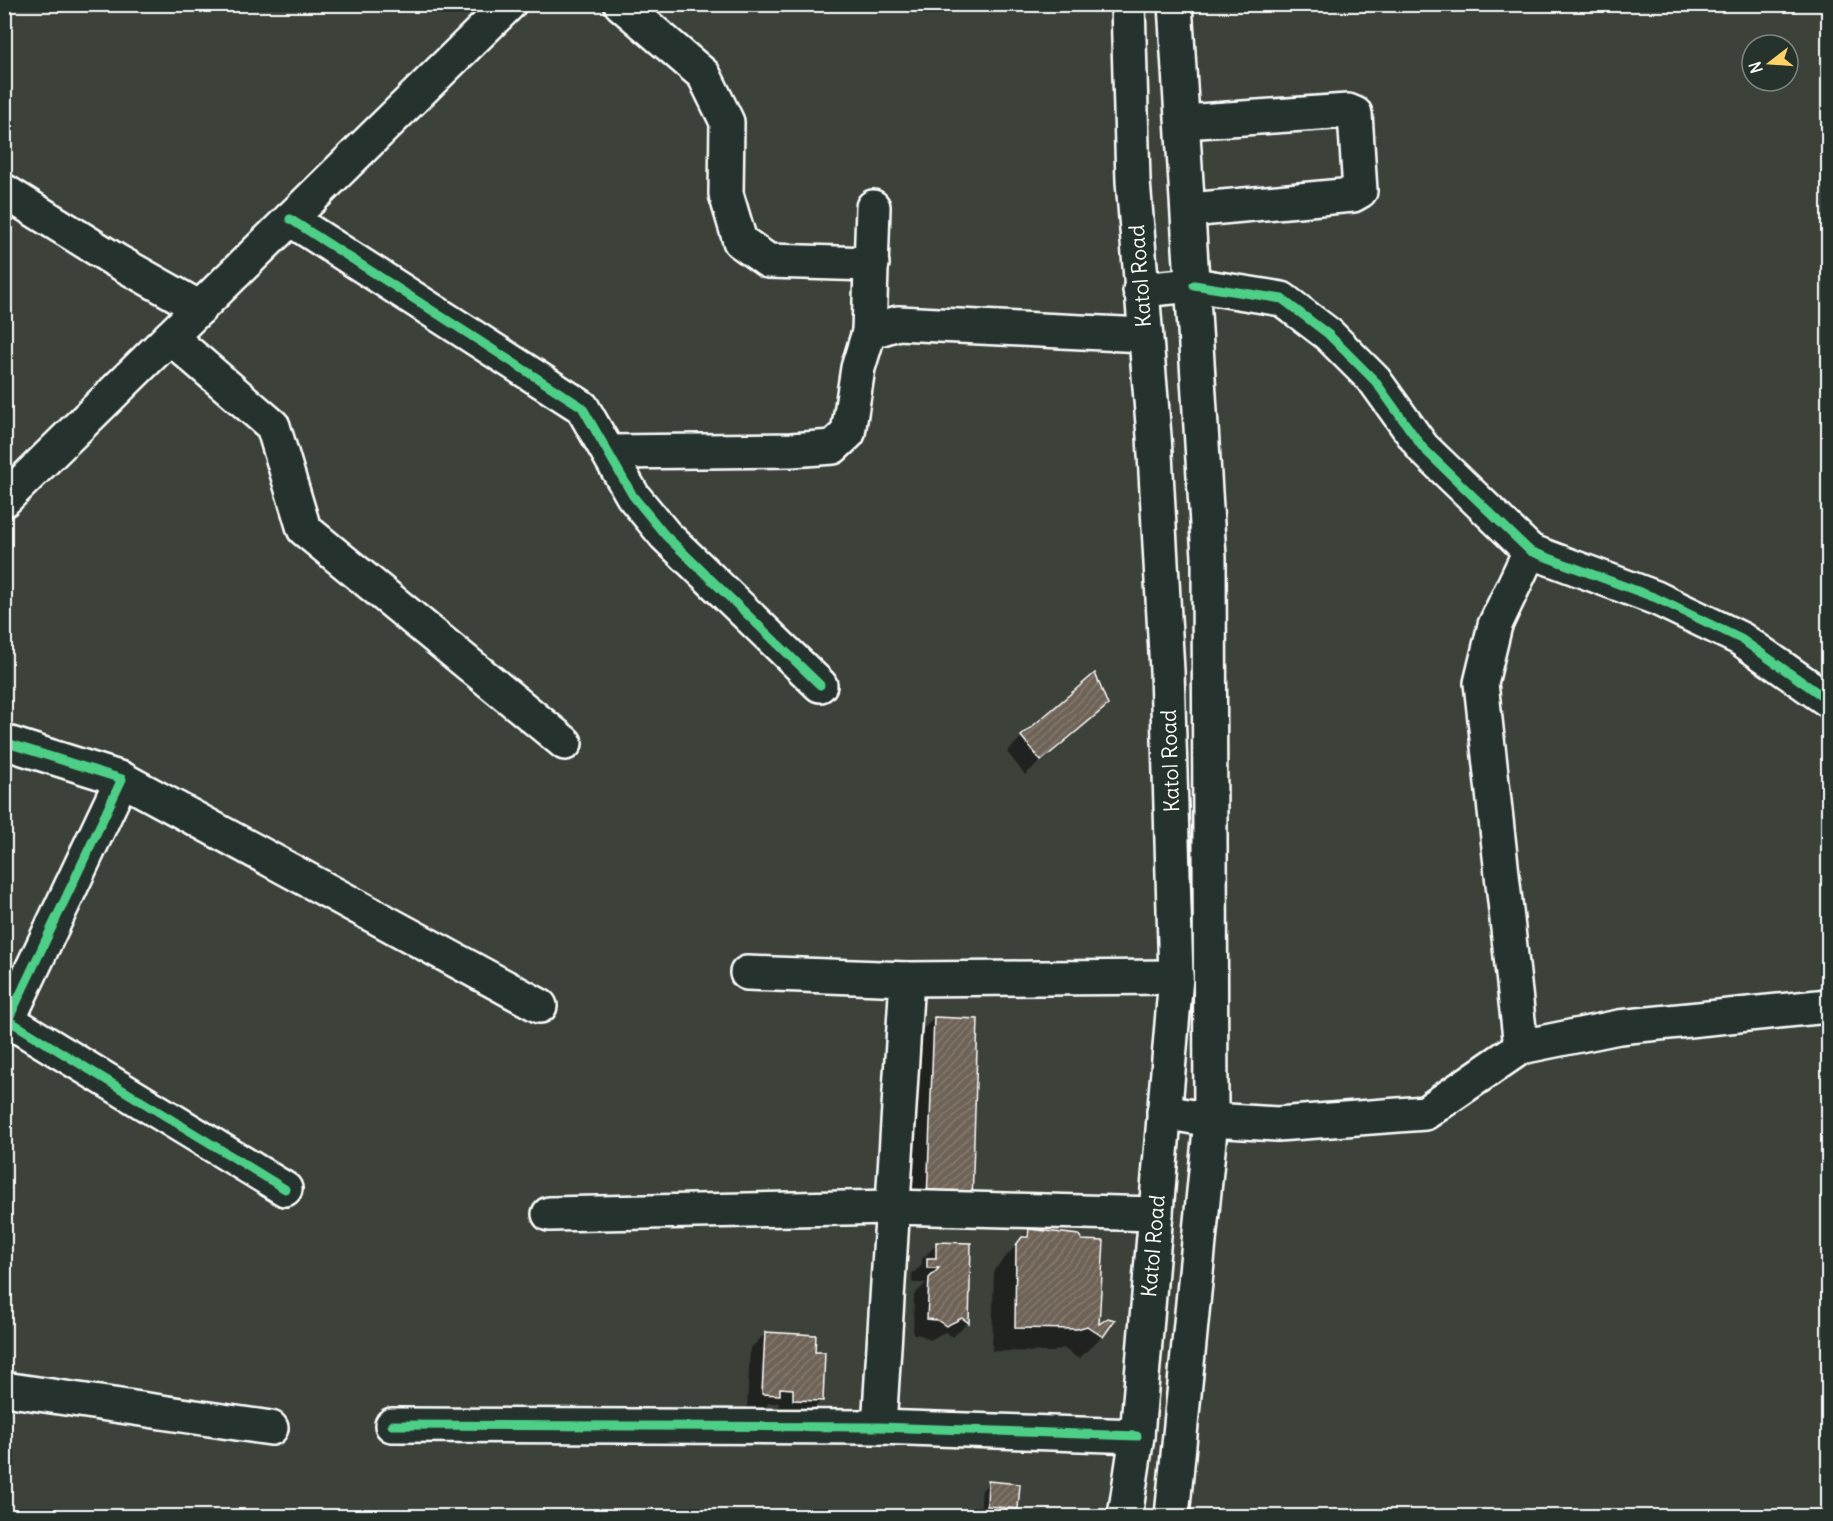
<svg xmlns="http://www.w3.org/2000/svg" width="1833" height="1521" font-family="Delius,sans-serif">
	<style>
		.shadow { fill: #0007 }
		.building { fill: url(#building-hatch); stroke: #fff; stroke-width: 1.5 }
		.lines { fill: none; stroke-linecap: round; stroke-linejoin: round }
		.minor-casing { stroke: #fff; stroke-width: 38 }
		.major-casing { stroke: #fff; stroke-width: 38 }
		.minor { stroke: #26332d; stroke-width: 33 }
		.major { stroke: #26332d; stroke-width: 33 }
		.cycleway-casing { stroke: #26332d; stroke-width: 13 }
		.cycleway { stroke: #4dcf88; stroke-width: 9 }
		.labels { text-anchor: middle; dominant-baseline: central; stroke-width: 4.5; stroke-linejoin: round; paint-order: stroke }
		.street-label { font-size: 21px; fill: #fff; stroke: #26332d }
	</style>
	<defs>
		<pattern id="building-hatch" width="6" height="6" patternUnits="userSpaceOnUse" patternTransform="scale(1.5)"><rect width="6" height="6" fill="#6e6357"/><path d="M-1 1l2-2M0 6l6-6M5 7l2-2" fill="none" stroke="#847a70"/></pattern>
	</defs>
	<rect width="100%" height="100%" fill="#3c413a"/>
	<filter id="ink" filterUnits="userSpaceOnUse"><feTurbulence type="fractalNoise" baseFrequency=".0167" numOctaves="2"/><feDisplacementMap in="SourceGraphic" scale="12" xChannelSelector="R" yChannelSelector="G"/><feConvolveMatrix kernelMatrix="1 2 1 2 8 2 1 2 1" color-interpolation-filters="sRGB"/></filter>
	<g filter="url(#ink)">
		<g class="shadow">
			<path d="M849,4H860L854,10Z"/>
			<path d="M1106,705L1025,775L1007,752L1022,737Z"/>
			<path d="M934,1018L970,1201L904,1222L911,1041Z"/>
			<path d="M1029,1231L1102,1336L1079,1359L1063,1348L1053,1352L992,1351L994,1270Z"/>
			<path d="M937,1244L968,1322L953,1337L945,1332L930,1340L921,1335L913,1334L914,1295L926,1283H912V1274L922,1265V1259Z"/>
			<path d="M766,1333L813,1353L821,1401L806,1416L778,1414L779,1403H769L763,1409L747,1408L750,1349Z"/>
			<path d="M989,1483L1017,1508L1009,1515L980,1513L982,1490Z"/>
		</g>
		<g class="building">
			<path d="M1095,673L1108,705L1041,761L1021,736Z"/>
			<path d="M934,1017L978,1019L972,1202L927,1200Z"/>
			<path d="M1029,1229L1079,1235L1082,1240L1104,1241L1099,1324L1108,1318L1115,1320L1103,1337L1087,1326L1077,1329L1015,1328L1016,1245L1022,1237H1028Z"/>
			<path d="M936,1242L971,1243L969,1323L962,1318L946,1326L937,1320L927,1319L929,1278L939,1268H927V1258H936Z"/>
			<path d="M765,1332L816,1335L815,1352H825L823,1401L793,1400V1389L780,1388V1395L762,1394Z"/>
			<path d="M988,1481L1020,1484L1018,1509L987,1506Z"/>
		</g>
		<g class="lines">
			<g class="minor-casing">
				<g id="minor">
					<path d="M621,4L704,75L727,122L726,194L740,241L768,261L872,264"/>
					<path d="M1183,122L1348,111L1355,114L1360,191L1353,195L1189,210"/>
					<path d="M4,191L115,260L200,308"/>
					<path d="M290,219L582,407L633,496L665,535L820,685"/>
					<path d="M1194,285L1282,299L1328,334L1375,381L1423,448L1530,551L1656,598L1741,639L1828,700"/>
					<path d="M869,332L873,207"/>
					<path d="M170,337L273,426L304,529L565,743"/>
					<path d="M610,452L791,450L833,447L848,433L858,368L869,332L898,323L1144,335"/>
					<path d="M4,500L509,4"/>
					<path d="M4,742L122,779L8,1020L285,1189"/>
					<path d="M122,779L540,1006"/>
					<path d="M747,973L907,979L879,1427"/>
					<path d="M907,979L1176,977"/>
					<path d="M1521,1047L1481,683L1495,625L1530,551"/>
					<path d="M1164,1112L1211,1120L1277,1124L1425,1113L1521,1047L1619,1027L1828,1006"/>
					<path d="M549,1214L893,1207L1156,1214"/>
					<path d="M4,1389L271,1428"/>
					<path d="M392,1425L879,1427L1137,1436"/>
				</g>
			</g>
			<g class="major-casing">
				<g id="major">
					<path d="M1140,290L1194,285"/>
					<path d="M1125,1516L1137,1436L1176,977L1167,671L1154,436L1133,181L1128,4"/>
					<path d="M1172,1516L1211,1120L1209,557L1175,4"/>
				</g>
			</g>
			<use href="#minor" class="minor"/>
			<use href="#major" class="major"/>
			<g class="cycleway-casing">
				<g id="cycleway">
					<path d="M290,219L582,407L633,496L665,535L820,685"/>
					<path d="M1194,285L1282,299L1328,334L1375,381L1423,448L1530,551L1656,598L1741,639L1828,700"/>
					<path d="M4,742L122,779L8,1020L285,1189"/>
					<path d="M392,1425L879,1427L1137,1436"/>
				</g>
			</g>
			<use href="#cycleway" class="cycleway"/>
		</g>
	</g>
	<g class="labels">
		<g class="street-label">
			<text transform="translate(1140 276) rotate(-94)">Katol Road</text>
			<text transform="translate(1170 761) rotate(-92)">Katol Road</text>
			<text transform="translate(1153 1246) rotate(-85)">Katol Road</text>
		</g>
	</g>
	<rect width="1833" height="1521" fill="none" stroke="#26332d" stroke-width="24"/>
	<rect x="12" y="12" width="1809" height="1497" fill="none" stroke="#fff" stroke-width="2" filter="url(#ink)"/>
	<g transform="translate(1770 63) rotate(253)"><circle r="28" fill="#26332d" stroke="#7d8581" stroke-width="1.5"/>
	<path d="M0-4.5L10 22L0 15L-10 22Z" fill="#ffd166"/>
	<text y="-9" font-size="16" font-weight="bold" text-anchor="middle" fill="#ffffff">N</text>
	</g>
</svg>
